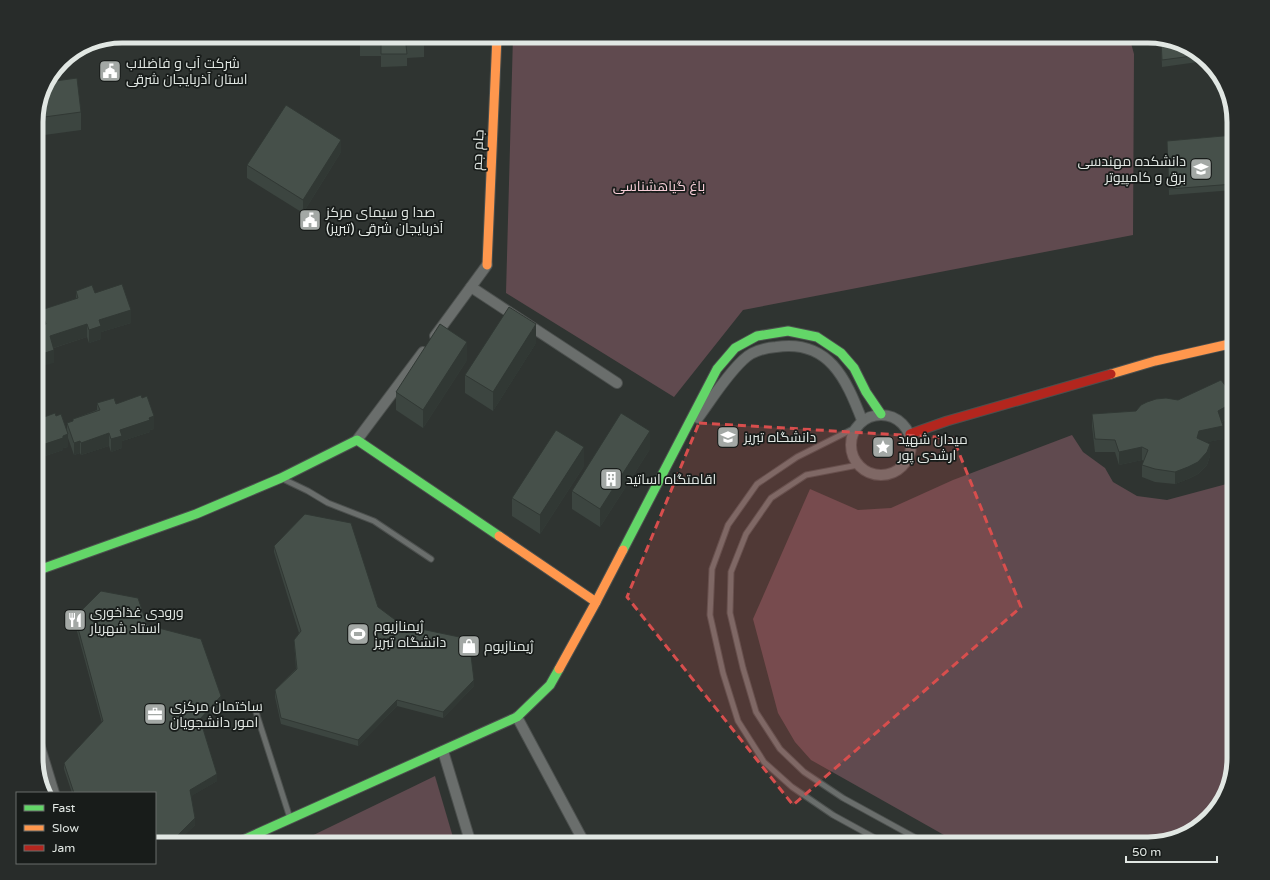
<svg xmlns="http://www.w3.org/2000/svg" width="1270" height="880" font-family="'Varela Round',Cairo,sans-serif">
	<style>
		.green { fill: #604a4f }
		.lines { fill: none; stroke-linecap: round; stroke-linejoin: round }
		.lane-casing { stroke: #4c504e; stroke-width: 7 }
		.street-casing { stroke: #4c504e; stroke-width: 12 }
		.fast-casing { stroke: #4c504e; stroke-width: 11 }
		.slow-casing { stroke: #4c504e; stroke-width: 11 }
		.jam-casing { stroke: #4c504e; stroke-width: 11 }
		.lane { stroke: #6a6e6c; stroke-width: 5 }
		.street { stroke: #6a6e6c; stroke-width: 10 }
		.fast { stroke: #63d668; stroke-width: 9 }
		.slow { stroke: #ff974d; stroke-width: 9 }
		.jam { stroke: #b3261e; stroke-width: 9 }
		.wall { fill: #3c4540 }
		.shaded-wall { fill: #313834 }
		.building { fill: #46504a; stroke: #313834 }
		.marked { fill: #d84e4d; fill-opacity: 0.2; stroke: #d84e4d; stroke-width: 3; stroke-dasharray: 8 5; stroke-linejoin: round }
		.labels { text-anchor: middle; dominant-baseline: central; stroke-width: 3.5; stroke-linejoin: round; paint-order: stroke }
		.poi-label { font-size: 14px; fill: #e1e7e3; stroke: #181c1a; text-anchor: start }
		.street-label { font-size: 14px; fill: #e1e7e3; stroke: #181c1a }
		.park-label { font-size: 14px; fill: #f8ced8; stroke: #181c1a }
		.rim { fill: none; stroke: #e1e7e3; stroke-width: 5 }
	</style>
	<rect width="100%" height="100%" fill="#2f3431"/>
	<g class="green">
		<path d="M513,36H1129L1134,54L1133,235L743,310L674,397L506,293Z"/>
		<path d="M1072,435L1083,452L1105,468L1113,482L1137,496L1167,500L1234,482V758L1219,806L1186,835L1148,844H960L811,760L795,742L778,713L753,619L810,489L858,510L891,508L953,480Z"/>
		<path d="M435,776L455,844H295Z"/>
	</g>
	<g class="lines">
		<g class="lane-casing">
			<g id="lane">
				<path d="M855,428L797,457L757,484L728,525L712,569L710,615L723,673L738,721L764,762L792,787L833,815L886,844"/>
				<path d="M858,465L806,475L771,498L746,534L731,572L730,613L743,668L756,712L780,749L804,772L843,798L927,844"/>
				<path d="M283,479L308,491L328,503L374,521L431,559"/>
				<path d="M255,709L290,818"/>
			</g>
		</g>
		<g class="street-casing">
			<g id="street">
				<path d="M471,287L617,383"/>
				<path d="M435,336L487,265"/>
				<circle cx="881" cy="445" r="30"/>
				<path d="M698,418C712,399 725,377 743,360C752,351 764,348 776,347C829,339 846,379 862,420"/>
				<path d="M357,440L423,352"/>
				<path d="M517,717L585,844"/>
				<path d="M36,734L54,793"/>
				<path d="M443,751L471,844"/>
			</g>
		</g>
		<g class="fast-casing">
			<g id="fast">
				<path d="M623,550L717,369L735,348L757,336L788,331L817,337L841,353L854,368L866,392L881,414"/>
				<path d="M36,571L196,514L281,478L357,440L499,536"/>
				<path d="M234,844L517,717L550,685L559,669"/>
			</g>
		</g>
		<g class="slow-casing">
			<g id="slow">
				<path d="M487,265L497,36"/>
				<path d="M1111,374L1155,361L1234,343"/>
				<path d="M499,536L596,602"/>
				<path d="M559,669L596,602L623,550"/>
			</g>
		</g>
		<g class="jam-casing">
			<path id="jam" d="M910,434L947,421L1111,374"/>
		</g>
		<use href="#lane" class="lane"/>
		<use href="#street" class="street"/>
		<use href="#fast" class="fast"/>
		<use href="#slow" class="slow"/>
		<use href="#jam" class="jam"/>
	</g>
	<g class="wall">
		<path d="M360,36H428L424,37V57L407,58V66L381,67V56H360Z"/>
		<path d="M1161,40L1196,51L1205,61L1162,67Z"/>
		<path d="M43,89L81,112V130L37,136L36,117Z"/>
		<path d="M1234,135V190L1169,195L1167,141Z"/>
		<path d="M341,152L303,213L247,178V165Z"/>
		<path d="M76,291L95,293L131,323L101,332V339L89,343L87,337L54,348V363L41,323V310L76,299Z"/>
		<path d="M536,343L493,411L465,393V375Z"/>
		<path d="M467,360L423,428L396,410V392Z"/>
		<path d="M1234,397V415L1222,422L1223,439L1207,442L1210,456L1207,465L1198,474L1188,479L1175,484L1155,482L1142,477V465L1144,461L1142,460L1119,465L1115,452H1095L1092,426V414L1136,411L1178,400Z"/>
		<path d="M97,403L116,404L154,429L150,430V432L122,441V448L111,452L109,446L81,455L80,453L74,455L68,438V447L63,448V450L36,459V466V420L56,416L67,431V423L73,421V419L97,410Z"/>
		<path d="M650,449L600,527L572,509V491Z"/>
		<path d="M584,466L540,534L512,516V498Z"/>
		<path d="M274,546L378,607L474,686L443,718L397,706L358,746L281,724L275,697V690L296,669L294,640L299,633L274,552Z"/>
		<path d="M75,617L147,625L221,703L202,724L217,781L191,796L195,825L175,844H155V793H72L64,769V763L102,723L75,624Z"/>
	</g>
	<g class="shaded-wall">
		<path d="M341,140V152L303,213V200Z"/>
		<path d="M131,310V323L101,332V339L89,343V330L99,320Z"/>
		<path d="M87,324V337L50,349V336Z"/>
		<path d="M536,324V343L493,411V392Z"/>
		<path d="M467,342V360L423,428V410Z"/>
		<path d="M54,350V363L36,368V356Z"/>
		<path d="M1234,402V415L1218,424V411Z"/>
		<path d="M154,416V429L150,430V432L122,441V448L111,452V439L120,430Z"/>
		<path d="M1223,426V439L1199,444L1197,438L1199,431Z"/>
		<path d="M650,431V449L600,527V509Z"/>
		<path d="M109,433V446L81,455V443Z"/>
		<path d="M68,434V447L63,448V450L36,459V466V447Z"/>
		<path d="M80,441V453L74,455V443Z"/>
		<path d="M1210,444V456L1207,465L1198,474L1188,479L1175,484V472Z"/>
		<path d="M584,447V466L540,534V515Z"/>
		<path d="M1142,447V460L1119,465V452Z"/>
		<path d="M474,680V686L443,718V712Z"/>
		<path d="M221,696V703L200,726V719Z"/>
		<path d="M397,700V706L358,746V740Z"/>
		<path d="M217,774V781L190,797V790Z"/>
		<path d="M195,818V825L175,844H169Z"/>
	</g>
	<g class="building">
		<path d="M360,36H424V45H406L407,54H381V43L360,44Z"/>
		<path d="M1161,40L1196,51L1200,55L1162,60Z"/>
		<path d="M77,78L81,112L37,118L36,116L43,89L48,82Z"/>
		<path d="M286,105L341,140L303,200L247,165Z"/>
		<path d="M1234,135V184L1169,189L1167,141Z"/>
		<path d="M122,284L131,310L99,320L101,326L89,330L87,324L50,336L54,350L36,356V327L46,324L41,310L78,298L76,291L92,285L95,293Z"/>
		<path d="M509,307L536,324L493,392L465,375Z"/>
		<path d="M440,324L467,342L423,410L396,392Z"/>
		<path d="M1221,380L1234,397V402L1218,411L1223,426L1199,431L1197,438L1210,444L1207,452L1198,462L1188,467L1175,472L1155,469L1142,465L1148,450L1142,447L1119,452L1115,440L1095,439L1092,414L1136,411L1141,405L1147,402L1156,399L1166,398L1178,400Z"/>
		<path d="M141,395L142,398L147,396L154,416L149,418L150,420L120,430L122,436L111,439L109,433L81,443L80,441L74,443L67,423L73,421V419L100,410L97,403L114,398L116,404Z"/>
		<path d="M55,413L56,416L61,414L68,434L63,436V438L36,447V420Z"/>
		<path d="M621,413L650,431L600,509L572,491Z"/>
		<path d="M556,430L584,447L540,515L512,498Z"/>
		<path d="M305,514L351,523L378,607L402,625L469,639L474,680L443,712L397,700L358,740L281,718L275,690L297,669L294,640L301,631L274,546Z"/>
		<path d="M101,591L138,598L147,625L201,639L221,696L200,719L217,774L190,790L195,818L169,844L155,840V793H74L64,763L103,721L75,617Z"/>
	</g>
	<path class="marked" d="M699,423L953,438L1021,607L793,805L627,597Z"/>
	<defs>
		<g id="civic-square" transform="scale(1.15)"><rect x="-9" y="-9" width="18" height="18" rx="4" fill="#a3a8a5" stroke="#181c1a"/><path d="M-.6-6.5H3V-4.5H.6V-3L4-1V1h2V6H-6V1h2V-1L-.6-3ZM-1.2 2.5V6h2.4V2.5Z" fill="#fff"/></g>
		<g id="university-square" transform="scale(1.15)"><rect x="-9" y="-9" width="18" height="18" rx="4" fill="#a3a8a5" stroke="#181c1a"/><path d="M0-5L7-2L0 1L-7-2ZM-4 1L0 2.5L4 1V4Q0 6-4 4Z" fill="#fff"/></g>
		<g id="sight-square" transform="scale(1.15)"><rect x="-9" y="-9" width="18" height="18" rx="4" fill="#a3a8a5" stroke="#181c1a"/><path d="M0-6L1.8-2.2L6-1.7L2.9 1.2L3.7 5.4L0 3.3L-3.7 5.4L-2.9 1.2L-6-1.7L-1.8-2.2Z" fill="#fff"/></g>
		<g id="building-square" transform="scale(1.15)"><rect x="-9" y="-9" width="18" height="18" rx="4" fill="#a3a8a5" stroke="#181c1a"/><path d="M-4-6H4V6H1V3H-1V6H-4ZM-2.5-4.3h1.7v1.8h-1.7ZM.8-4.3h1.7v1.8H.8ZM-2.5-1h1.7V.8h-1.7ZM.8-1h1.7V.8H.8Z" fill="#fff"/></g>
		<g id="restaurant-square" transform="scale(1.15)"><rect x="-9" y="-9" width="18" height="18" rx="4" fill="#a3a8a5" stroke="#181c1a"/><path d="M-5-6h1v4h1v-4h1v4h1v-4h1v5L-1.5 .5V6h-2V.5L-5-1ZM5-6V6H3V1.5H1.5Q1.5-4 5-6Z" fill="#fff"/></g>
		<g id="stadium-square" transform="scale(1.15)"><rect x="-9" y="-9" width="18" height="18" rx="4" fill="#a3a8a5" stroke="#181c1a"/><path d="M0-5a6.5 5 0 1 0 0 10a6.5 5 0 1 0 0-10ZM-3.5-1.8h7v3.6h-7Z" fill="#fff"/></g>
		<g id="shop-square" transform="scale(1.15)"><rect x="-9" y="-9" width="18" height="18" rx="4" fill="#a3a8a5" stroke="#181c1a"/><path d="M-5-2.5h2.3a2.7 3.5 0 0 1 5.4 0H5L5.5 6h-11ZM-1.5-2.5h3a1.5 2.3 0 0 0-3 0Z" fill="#fff"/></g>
		<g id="office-square" transform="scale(1.15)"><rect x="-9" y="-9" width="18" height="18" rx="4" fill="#a3a8a5" stroke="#181c1a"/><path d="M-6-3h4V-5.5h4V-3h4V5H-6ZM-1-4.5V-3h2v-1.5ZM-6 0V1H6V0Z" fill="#fff"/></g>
	</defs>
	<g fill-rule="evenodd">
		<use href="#civic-square" x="110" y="71"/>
		<use href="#university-square" x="1201" y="169"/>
		<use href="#civic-square" x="310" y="220"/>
		<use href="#university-square" x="728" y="437"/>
		<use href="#sight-square" x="883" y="447"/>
		<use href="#building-square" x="611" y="479"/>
		<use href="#restaurant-square" x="75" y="620"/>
		<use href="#stadium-square" x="358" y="634"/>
		<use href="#shop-square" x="469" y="646"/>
		<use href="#office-square" x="155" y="714"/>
	</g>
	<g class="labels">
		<g class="poi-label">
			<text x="126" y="63">شرکت آب و فاضلاب<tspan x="126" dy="16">استان آذربایجان شرقی</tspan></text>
			<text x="1186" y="161" text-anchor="end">دانشکده مهندسی<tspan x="1186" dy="16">برق و کامپیوتر</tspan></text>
			<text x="326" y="212">صدا و سیمای مرکز<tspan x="326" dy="16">آذربایجان شرقی (تبریز)</tspan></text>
			<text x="744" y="437">دانشگاه تبریز</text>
			<text x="898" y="439">میدان شهید<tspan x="898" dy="16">ارشدی پور</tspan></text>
			<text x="626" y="479">اقامتگاه اساتید</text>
			<text x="90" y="612">ورودی غذاخوری<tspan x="90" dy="16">استاد شهریار</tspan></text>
			<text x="374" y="626">ژیمنازیوم<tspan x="374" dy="16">دانشگاه تبریز</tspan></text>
			<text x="484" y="646">ژیمنازیوم</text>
			<text x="170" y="706">ساختمان مرکزی<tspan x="170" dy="16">امور دانشجویان</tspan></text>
		</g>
		<g class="street-label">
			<text transform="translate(478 150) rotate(-87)">جام جم</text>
		</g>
		<g class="park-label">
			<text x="659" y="186">باغ گیاهشناسی</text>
		</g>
	</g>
	<path d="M0 0H1270V880H0ZM122 43H1148A79 79 0 0 1 1227 122V758A79 79 0 0 1 1148 837H122A79 79 0 0 1 43 758V122A79 79 0 0 1 122 43Z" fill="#282c2a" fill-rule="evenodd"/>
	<path class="rim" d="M122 43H1148A79 79 0 0 1 1227 122V758A79 79 0 0 1 1148 837H122A79 79 0 0 1 43 758V122A79 79 0 0 1 122 43Z"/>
	<rect x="16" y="792" width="140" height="72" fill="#181c1a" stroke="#686d6a"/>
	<rect x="24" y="805" width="20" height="6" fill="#63d668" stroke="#686d6a"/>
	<text x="52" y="812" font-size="12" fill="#e1e7e3">Fast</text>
	<rect x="24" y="825" width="20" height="6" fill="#ff974d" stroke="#686d6a"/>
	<text x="52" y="832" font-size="12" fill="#e1e7e3">Slow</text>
	<rect x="24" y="845" width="20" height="6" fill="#b3261e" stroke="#686d6a"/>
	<text x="52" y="852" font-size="12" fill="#e1e7e3">Jam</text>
	<path d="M1126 856v6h91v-6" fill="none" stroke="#e1e7e3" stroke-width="2"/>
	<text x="1132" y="856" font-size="12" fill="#e1e7e3" stroke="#181c1a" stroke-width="3" paint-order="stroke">50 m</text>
</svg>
